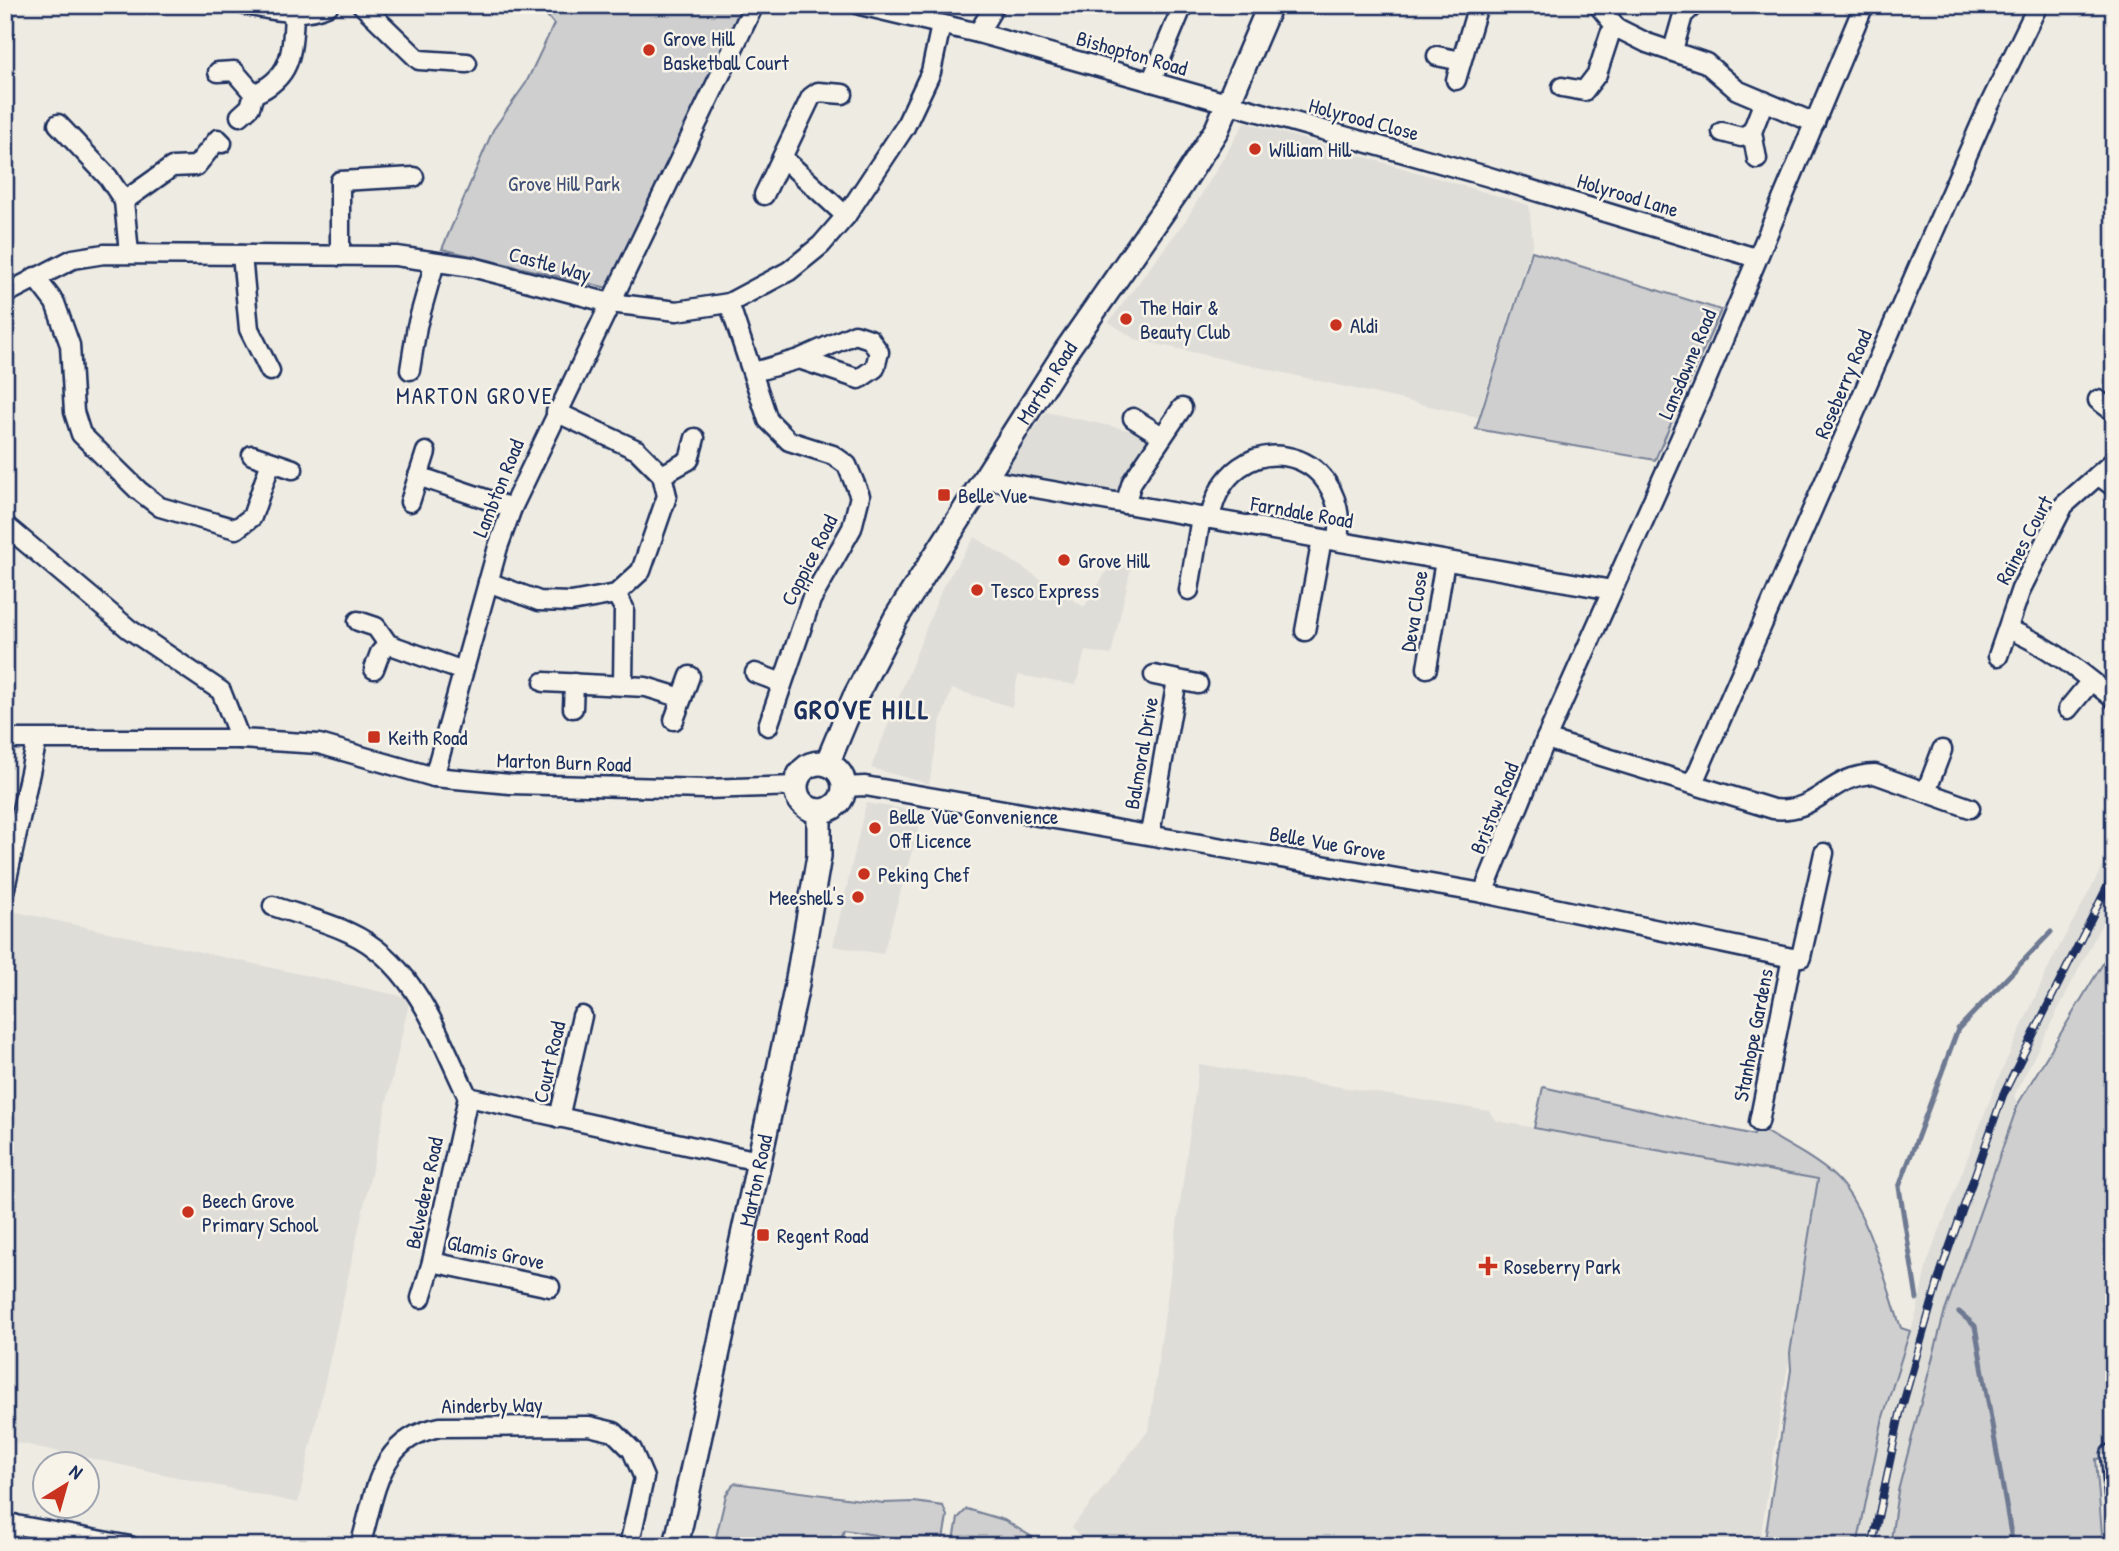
<svg xmlns="http://www.w3.org/2000/svg" width="2119" height="1551" font-family="'Patrick Hand',sans-serif">
	<style>
		.built { fill: #deddd8 }
		.green { fill: #cfcfcf; stroke: #757f96; stroke-width: 2 }
		.lines { fill: none; stroke-linecap: round; stroke-linejoin: round }
		.stream { stroke: #6e7992; stroke-width: 5 }
		.minor-casing { stroke: #1b2f5e; stroke-width: 23 }
		.major-casing { stroke: #1b2f5e; stroke-width: 28 }
		.minor { stroke: #f7f3e8; stroke-width: 18 }
		.major { stroke: #f7f3e8; stroke-width: 23 }
		.rail-casing { stroke: #1b2f5e; stroke-width: 8 }
		.rail { stroke: #f7f3e8; stroke-width: 5; stroke-dasharray: 16; stroke-linecap: butt }
		.poi-dot { fill: #c8321e; stroke: #f7f3e8; stroke-width: 2.5 }
		.labels { text-anchor: middle; dominant-baseline: central; stroke-width: 5; stroke-linejoin: round; paint-order: stroke }
		.poi-label { font-size: 21px; fill: #1b2f5e; stroke: #f7f3e8; text-anchor: start }
		.street-label { font-size: 21px; fill: #1b2f5e; stroke: #f7f3e8 }
		.park-label { font-size: 21px; fill: #3f4f75; stroke: #f7f3e8 }
		.neighbourhood-label { font-size: 23px; letter-spacing: 2px; fill: #1b2f5e; stroke: #f7f3e8 }
		.district-label { font-size: 28px; font-weight: bold; letter-spacing: 2px; fill: #1b2f5e; stroke: #f7f3e8 }
	</style>
	<rect width="100%" height="100%" fill="#eeebe2"/>
	<filter id="ink" filterUnits="userSpaceOnUse"><feTurbulence type="fractalNoise" baseFrequency=".0143" numOctaves="2"/><feDisplacementMap in="SourceGraphic" scale="14" xChannelSelector="R" yChannelSelector="G"/><feConvolveMatrix kernelMatrix="1 2 1 2 8 2 1 2 1" color-interpolation-filters="sRGB"/></filter>
	<g filter="url(#ink)">
		<g class="built">
			<path d="M1245,122L1529,205L1533,242L1478,417L1135,339L1109,322L1186,220Z"/>
			<path d="M1046,412L1151,435L1117,494L1004,472Z"/>
			<path d="M975,537L1084,607L1110,566L1131,568L1111,655L1085,651L1076,685L1018,675L1012,707L952,689L941,720L929,784L871,768L943,586Z"/>
			<path d="M866,803L923,812L883,954L833,946Z"/>
			<path d="M2114,846V900L2014,1096L2018,1104L1944,1314L1898,1491L1890,1546H1857L1883,1417L1917,1311L1927,1263L1998,1079L2053,958Z"/>
			<path d="M12,911L410,998L298,1503L5,1440V1224L10,1225L15,1200L5,1198V941Z"/>
			<path d="M1199,1064L1489,1111L1497,1121L1818,1179L1759,1546H1086L1072,1527L1149,1430Z"/>
		</g>
		<g class="green">
			<path d="M538,5L745,7L608,288L442,249L493,130L526,83L554,24Z"/>
			<path d="M1532,251L1721,310L1655,460L1476,429Z"/>
			<path d="M2114,945V1458L2096,1459L2103,1546H1890L1898,1491L1944,1314L2018,1104Z"/>
			<path d="M1543,1087L1754,1135L1756,1126C1781,1142 1812,1156 1834,1176C1868,1207 1886,1285 1901,1328L1910,1331L1883,1417L1857,1546H1764L1791,1370L1790,1353L1818,1179L1534,1128Z"/>
			<path d="M734,1483L883,1503L914,1502L943,1506L947,1516L942,1546L844,1530L841,1541L828,1539L827,1546H714L726,1495Z"/>
			<path d="M967,1509L1004,1520L1047,1546H953L958,1518Z"/>
		</g>
		<g class="lines">
			<g class="stream">
				<path d="M1917,1299L1899,1187L1958,1029L2051,932"/>
				<path d="M1959,1312L1975,1326L2013,1546"/>
			</g>
			<g class="minor-casing">
				<g id="minor">
					<path d="M245,5C274,10 301,18 329,5"/>
					<path d="M362,5L419,60L467,63"/>
					<path d="M860,5L978,33L1486,176L1756,258"/>
					<path d="M1598,5L1617,28L1647,43L1706,63L1737,90L1815,123"/>
					<path d="M978,33L995,5"/>
					<path d="M1673,50L1683,15L1694,5"/>
					<path d="M1437,56L1461,61"/>
					<path d="M218,72L234,71L254,94"/>
					<path d="M1456,80L1478,5"/>
					<path d="M1151,82L1183,5"/>
					<path d="M1562,87L1584,91L1597,74L1610,34L1617,28"/>
					<path d="M240,116L250,107L254,94C293,77 292,51 294,14"/>
					<path d="M58,124L108,177L124,201"/>
					<path d="M1722,132L1741,137L1752,132"/>
					<path d="M783,158L846,216"/>
					<path d="M1757,159L1752,132L1764,101"/>
					<path d="M764,195L811,97L818,92L843,94"/>
					<path d="M129,253L124,201L172,167L196,166L218,139L222,143"/>
					<path d="M242,255L249,329L270,371"/>
					<path d="M340,256V181L414,177"/>
					<path d="M35,277L55,303L70,345L74,412L81,434L138,490L160,507L236,529L252,517L271,462"/>
					<path d="M5,294L73,259L104,254L396,256L472,267L610,303L677,311L729,303L789,271L821,245L846,216L905,127L931,72L941,25"/>
					<path d="M729,303L768,420L789,441L833,455L847,465L860,496L852,528L811,600L768,726"/>
					<path d="M410,370L417,326L435,262"/>
					<path d="M754,372L799,359L855,334L870,339L879,352L875,368L859,379L799,359"/>
					<path d="M2098,400L2114,412"/>
					<path d="M1133,418L1162,436"/>
					<path d="M252,455L293,469"/>
					<path d="M662,475L689,460L695,438"/>
					<path d="M2098,475L2114,487"/>
					<path d="M418,476L512,508"/>
					<path d="M985,479L1612,590"/>
					<path d="M410,502L426,452"/>
					<path d="M1125,504L1132,482L1182,408"/>
					<path d="M1210,519C1228,421 1352,443 1338,541"/>
					<path d="M5,525L129,629L221,691L240,739"/>
					<path d="M488,582L539,601L571,602L616,594L641,571L667,496L662,475L637,450L556,412"/>
					<path d="M1189,590L1201,517"/>
					<path d="M616,594L624,608L623,685"/>
					<path d="M358,621L376,627L388,644L463,671"/>
					<path d="M2008,629C2049,646 2080,671 2114,699"/>
					<path d="M1305,631L1322,539"/>
					<path d="M1998,656L2021,589L2064,505L2114,461"/>
					<path d="M1427,668L1445,561"/>
					<path d="M374,669L380,653L388,644"/>
					<path d="M755,673L782,683"/>
					<path d="M1154,675L1198,684"/>
					<path d="M544,682L646,687L682,698"/>
					<path d="M573,708L574,683"/>
					<path d="M2068,709L2091,681"/>
					<path d="M674,720L690,676"/>
					<path d="M5,739H240L319,744L434,777L510,784L706,789L795,786"/>
					<path d="M1546,739L1773,809C1819,814 1828,775 1875,774L1970,808"/>
					<path d="M434,777L498,547L512,508L754,5"/>
					<path d="M1693,783L1986,112L2038,5"/>
					<path d="M844,787L865,786L1483,893L1792,958L1801,957L1824,853"/>
					<path d="M1926,792L1942,750"/>
					<path d="M1150,834L1177,680"/>
					<path d="M5,888L37,740"/>
					<path d="M1483,893L1546,739L1702,390L1864,5"/>
					<path d="M273,906C298,915 326,921 350,933C415,963 439,1037 468,1097L758,1161"/>
					<path d="M559,1118L582,1016"/>
					<path d="M1759,1122L1792,958"/>
					<path d="M432,1262L550,1287"/>
					<path d="M421,1298L432,1262L468,1097"/>
					<path d="M2111,1454L2114,1495"/>
					<path d="M5,1523L130,1546"/>
					<path d="M10,1546L14,1524"/>
					<path d="M360,1546C376,1493 377,1439 440,1427L589,1426L614,1432L632,1450L644,1478L629,1546"/>
				</g>
			</g>
			<g class="major-casing">
				<g id="major">
					<circle cx="820" cy="787" r="24"/>
					<path id="s1" d="M827,764L854,699L896,618L1066,351L1180,187L1217,129L1270,5"/>
					<path id="s2" d="M676,1546L796,990L819,856V811"/>
				</g>
			</g>
			<use href="#minor" class="minor"/>
			<use href="#major" class="major"/>
			<g class="rail-casing">
				<path id="rail" d="M1872,1546L1900,1414L1941,1271L2003,1095L2114,873"/>
			</g>
			<use href="#rail" class="rail"/>
		</g>
	</g>
	<g class="poi-dot">
		<circle cx="649" cy="50" r="7"/>
		<circle cx="1255" cy="149" r="7"/>
		<circle cx="1126" cy="319" r="7"/>
		<circle cx="1336" cy="325" r="7"/>
		<rect x="937" y="488" width="14" height="14" rx="3.5"/>
		<circle cx="1064" cy="560" r="7"/>
		<circle cx="977" cy="590" r="7"/>
		<rect x="367" y="730" width="14" height="14" rx="3.5"/>
		<circle cx="875" cy="828" r="7"/>
		<circle cx="864" cy="874" r="7"/>
		<circle cx="858" cy="897" r="7"/>
		<circle cx="188" cy="1212" r="7"/>
		<rect x="756" y="1228" width="14" height="14" rx="3.5"/>
		<path d="M1484.5 1255.5h7v7h7v7h-7v7h-7v-7h-7v-7h7z"/>
	</g>
	<g class="labels">
		<g class="poi-label">
			<text x="663" y="38">Grove Hill<tspan x="663" dy="24">Basketball Court</tspan></text>
			<text x="1269" y="149">William Hill</text>
			<text x="1140" y="307">The Hair &amp;<tspan x="1140" dy="24">Beauty Club</tspan></text>
			<text x="1350" y="325">Aldi</text>
			<text x="958" y="495">Belle Vue</text>
			<text x="1078" y="560">Grove Hill</text>
			<text x="991" y="590">Tesco Express</text>
			<text x="388" y="737">Keith Road</text>
			<text x="889" y="816">Belle Vue Convenience<tspan x="889" dy="24">Off Licence</tspan></text>
			<text x="878" y="874">Peking Chef</text>
			<text x="844" y="897" text-anchor="end">Meeshell's</text>
			<text x="202" y="1200">Beech Grove<tspan x="202" dy="24">Primary School</tspan></text>
			<text x="777" y="1235">Regent Road</text>
			<text x="1504" y="1266">Roseberry Park</text>
		</g>
		<g class="street-label">
			<text transform="translate(1132 53) rotate(16)">Bishopton Road</text>
			<text transform="translate(1364 119) rotate(15)">Holyrood Close</text>
			<text transform="translate(1628 195) rotate(17)">Holyrood Lane</text>
			<text transform="translate(550 264) rotate(15)">Castle Way</text>
			<text transform="translate(1687 364) rotate(-67)">Lansdowne Road</text>
			<text stroke="none"><textPath href="#s1" startOffset="441">Marton Road</textPath></text>
			<text transform="translate(1843 384) rotate(-67)">Roseberry Road</text>
			<text transform="translate(498 488) rotate(-68)">Lambton Road</text>
			<text transform="translate(1302 512) rotate(10)">Farndale Road</text>
			<text transform="translate(2024 540) rotate(-62)">Raines Court</text>
			<text transform="translate(809 560) rotate(-63)">Coppice Road</text>
			<text transform="translate(1414 611) rotate(-81)">Deva Close</text>
			<text transform="translate(1141 753) rotate(-80)">Balmoral Drive</text>
			<text transform="translate(564 762) rotate(2)">Marton Burn Road</text>
			<text transform="translate(1494 808) rotate(-68)">Bristow Road</text>
			<text transform="translate(1328 843) rotate(10)">Belle Vue Grove</text>
			<text transform="translate(1753 1035) rotate(-79)">Stanhope Gardens</text>
			<text transform="translate(549 1062) rotate(-77)">Court Road</text>
			<text stroke="none"><textPath href="#s2" startOffset="374">Marton Road</textPath></text>
			<text transform="translate(424 1193) rotate(-78)">Belvedere Road</text>
			<text transform="translate(496 1252) rotate(12)">Glamis Grove</text>
			<text transform="translate(492 1405) rotate(-1)">Ainderby Way</text>
		</g>
		<g class="park-label">
			<text x="564" y="183">Grove Hill Park</text>
		</g>
		<g class="neighbourhood-label">
			<text x="475" y="395">MARTON GROVE</text>
		</g>
		<g class="district-label">
			<text x="862" y="709">GROVE HILL</text>
		</g>
	</g>
	<rect width="2119" height="1551" fill="none" stroke="#f7f3e8" stroke-width="28"/>
	<rect x="14" y="14" width="2091" height="1523" fill="none" stroke="#1b2f5e" stroke-width="2.5" filter="url(#ink)"/>
	<g transform="translate(66 1485) rotate(37)"><circle r="33" fill="#f7f3e8" stroke="#9fa5b1" stroke-width="2"/>
	<path d="M0-5L12 26L0 18L-12 26Z" fill="#c8321e"/>
	<text y="-10" font-size="19" font-weight="bold" text-anchor="middle" fill="#1b2f5e">N</text>
	</g>
</svg>
